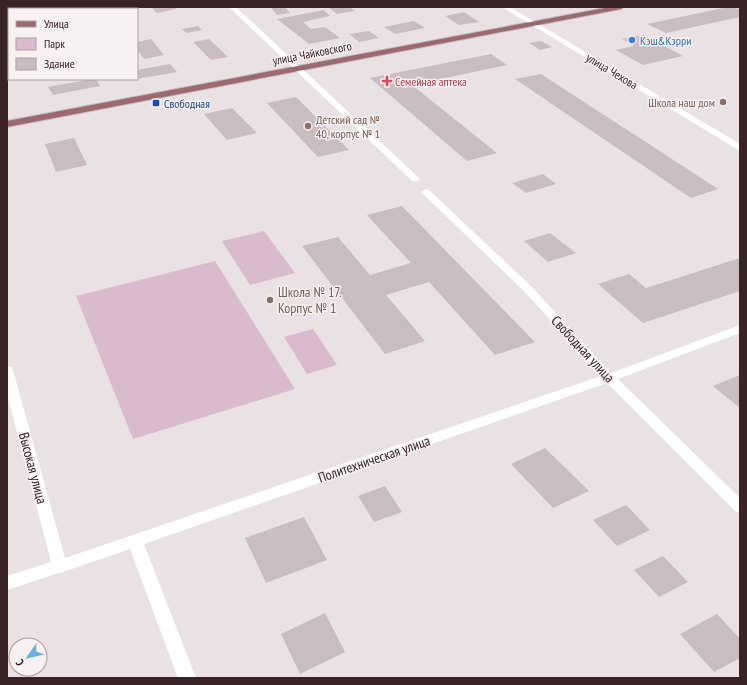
<svg xmlns="http://www.w3.org/2000/svg" width="747" height="685" font-family="'PT Sans Narrow',sans-serif">
	<style>
		.green { fill: #d9bbcd }
		.building { fill: #cabdc1 }
		.lines { fill: none; stroke-linecap: round; stroke-linejoin: round }
		.major-casing { stroke: #c4bdbe; stroke-width: 2 }
		.minor { fill: #fff; fill-rule: evenodd }
		.major { fill: #9b6970; fill-rule: evenodd }
		.shop-dot { fill: #3f7fe0; stroke: #f7f1f3; stroke-width: 1.5 }
		.health-dot { fill: #e0444e; stroke: #f7f1f3; stroke-width: 1.5 }
		.education-dot { fill: #8d6e63; stroke: #f7f1f3; stroke-width: 1.5 }
		.transit-dot { fill: #1a4fb4; stroke: #f7f1f3; stroke-width: 1.5 }
		.labels { text-anchor: middle; dominant-baseline: central; stroke-width: 3; stroke-linejoin: round; paint-order: stroke }
		.far-shop-label { font-size: 12px; fill: #366cbe; stroke: #f7f1f3; text-anchor: start }
		.far-street-label { font-size: 12px; fill: #392326; stroke: #f7f1f3 }
		.far-health-label { font-size: 12px; fill: #be3a42; stroke: #f7f1f3; text-anchor: start }
		.far-education-label { font-size: 12px; fill: #785e54; stroke: #f7f1f3; text-anchor: end }
		.far-transit-label { font-size: 12px; fill: #164399; stroke: #f7f1f3; text-anchor: start }
		.education-label { font-size: 14px; fill: #785e54; stroke: #f7f1f3; text-anchor: start }
		.street-label { font-size: 14px; fill: #392326; stroke: #f7f1f3 }
	</style>
	<rect width="100%" height="100%" fill="#eae1e4"/>
	<g class="green">
		<path d="M264,231L295,273L250,285L222,241Z"/>
		<path d="M215,261L295,389L133,439L76,296Z"/>
		<path d="M313,329L337,365L307,374L284,337Z"/>
	</g>
	<g class="building">
		<path d="M158,7H174L176,9L157,13L152,8Z"/>
		<path d="M285,7L290,13L277,15L271,8Z"/>
		<path d="M328,7H350L355,11L337,14Z"/>
		<path d="M728,7L740,9V17L666,33L647,24Z"/>
		<path d="M324,10L330,16L303,22L311,29L325,27L340,38L309,44L277,19Z"/>
		<path d="M464,12L479,22L459,25L445,16Z"/>
		<path d="M414,21L425,28L395,34L384,27Z"/>
		<path d="M198,26L202,30L186,33L182,29Z"/>
		<path d="M369,31L379,38L359,42L349,34Z"/>
		<path d="M643,35L683,56L643,65L616,50L634,46L622,39Z"/>
		<path d="M151,39L164,55L144,59L137,50V42Z"/>
		<path d="M209,39L228,57L211,60L193,42Z"/>
		<path d="M541,41L552,47L540,50L529,43Z"/>
		<path d="M491,54L507,65L412,85L497,153L467,161L370,78Z"/>
		<path d="M170,64L177,72L137,79V70Z"/>
		<path d="M541,74L718,189L691,198L515,79Z"/>
		<path d="M92,79H96L100,86L53,95L48,87Z"/>
		<path d="M296,97L349,150L318,157L267,103Z"/>
		<path d="M232,108L257,133L227,140L204,114Z"/>
		<path d="M74,138L87,165L56,172L45,144Z"/>
		<path d="M543,174L556,184L526,193L512,183Z"/>
		<path d="M402,206L535,342L495,355L429,282L386,295L425,341L385,354L302,246L338,237L370,275L411,263L367,215Z"/>
		<path d="M550,233L576,253L548,262L524,241Z"/>
		<path d="M740,258V291L643,323L598,284L629,274L646,288Z"/>
		<path d="M740,375V408L713,386Z"/>
		<path d="M545,448L589,491L553,508L511,464Z"/>
		<path d="M385,486L402,512L374,522L358,496Z"/>
		<path d="M626,505L650,530L617,546L593,520Z"/>
		<path d="M304,517L327,560L266,583L245,538Z"/>
		<path d="M663,556L688,582L659,597L634,570Z"/>
		<path d="M325,613L345,652L300,674L281,634Z"/>
		<path d="M717,614L740,639V658L714,672L680,634Z"/>
	</g>
	<g class="lines">
		<g class="major-casing">
			<path id="major" d="M610,7H624L621,9L7,127V121Z"/>
		</g>
		<g class="minor">
			<path d="M229,7H236L418,177L420,179L418,181H412Z"/>
			<path d="M502,7H510L740,144V151Z"/>
			<path d="M426,189L429,190L532,287L611,373L740,325V333L618,379L740,498V513L735,511L607,383L144,544L196,678H178L130,549L60,573H58L7,590V576L51,562L7,394V366L11,367L13,370L65,558L601,376L524,291L423,194L421,192Z"/>
		</g>
		<use href="#major" class="major"/>
	</g>
	<circle class="shop-dot" cx="632" cy="40" r="4"/>
	<path class="health-dot" d="M385 75h4v4h4v4h-4v4h-4v-4h-4v-4h4z"/>
	<g class="education-dot">
		<circle cx="723" cy="102" r="4"/>
		<circle cx="308" cy="126" r="4"/>
		<circle cx="270" cy="300" r="4"/>
	</g>
	<rect class="transit-dot" x="152" y="99" width="8" height="8" rx="2"/>
	<g class="labels">
		<g class="far-shop-label">
			<text x="640" y="40">Кэш&amp;Кэрри</text>
		</g>
		<g class="far-street-label">
			<text transform="translate(312 53) rotate(-11)">улица Чайковского</text>
			<text transform="translate(612 71) rotate(31)">улица Чехова</text>
		</g>
		<g class="far-health-label">
			<text x="395" y="81">Семейная аптека</text>
		</g>
		<g class="far-education-label">
			<text x="715" y="102">Школа наш дом</text>
			<text x="316" y="119" text-anchor="start">Детский сад №<tspan x="316" dy="14">40, корпус № 1</tspan></text>
		</g>
		<g class="far-transit-label">
			<text x="164" y="103">Свободная</text>
		</g>
		<g class="education-label">
			<text x="278" y="292">Школа № 17.<tspan x="278" dy="16">Корпус № 1</tspan></text>
		</g>
		<g class="street-label">
			<text transform="translate(583 349) rotate(47)">Свободная улица</text>
			<text transform="translate(374 459) rotate(-19)">Политехническая улица</text>
			<text transform="translate(33 468) rotate(75)">Высокая улица</text>
		</g>
	</g>
	<rect width="747" height="685" fill="none" stroke="#392326" stroke-width="16"/>
	<rect x="8" y="8" width="130" height="72" fill="#f7f1f3" stroke="#ab9fa1"/>
	<rect x="16" y="21" width="20" height="6" fill="#9b6970" stroke="#ab9fa1"/>
	<text x="44" y="28" font-size="12" fill="#392326">Улица</text>
	<rect x="16" y="38" width="20" height="12" fill="#d9bbcd" stroke="#ab9fa1"/>
	<text x="44" y="48" font-size="12" fill="#392326">Парк</text>
	<rect x="16" y="58" width="20" height="12" fill="#cabdc1" stroke="#ab9fa1"/>
	<text x="44" y="68" font-size="12" fill="#392326">Здание</text>
	<g transform="translate(28 657) rotate(236)"><circle r="19" fill="#f7f1f3" stroke="#ab9fa1"/>
	<path d="M0-3L7 15L0 10L-7 15Z" fill="#65b4e4"/>
	<text y="-6" font-size="11" font-weight="bold" text-anchor="middle" fill="#392326">С</text>
	</g>
</svg>
